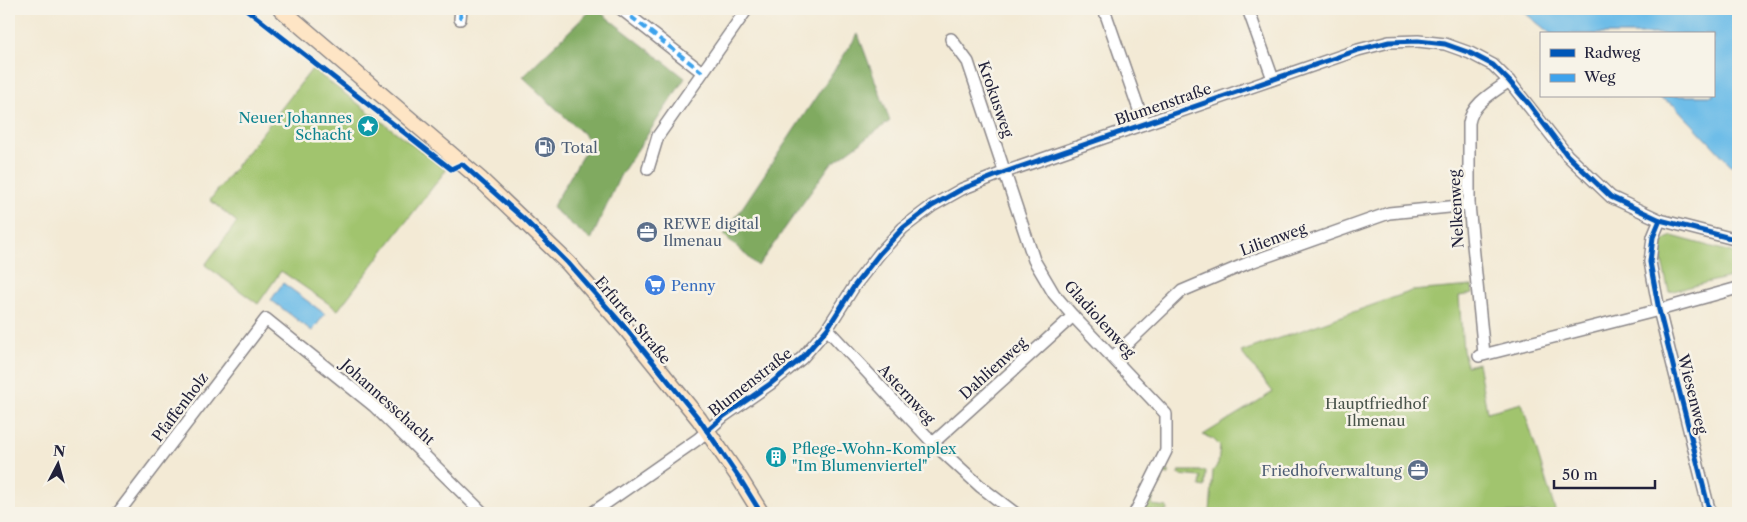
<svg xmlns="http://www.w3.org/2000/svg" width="1747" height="522" font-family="'Libre Caslon Text',serif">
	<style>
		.green { fill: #a1c46e; stroke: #627354 }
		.forest { fill: #80aa61; stroke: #51664e }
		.water { fill: #6ebde8; stroke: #487092 }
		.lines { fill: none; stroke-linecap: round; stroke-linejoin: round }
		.minor-casing { stroke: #8a8688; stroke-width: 14 }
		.secondary-casing { stroke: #8a8688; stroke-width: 18 }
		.minor { stroke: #fff; stroke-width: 11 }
		.secondary { stroke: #fee5c5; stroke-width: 15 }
		.quiet { stroke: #3ea2ec; stroke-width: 4; stroke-dasharray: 8 4; stroke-linecap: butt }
		.cycleway-casing { stroke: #f7f3e8; stroke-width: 8 }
		.cycleway { stroke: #0057b8; stroke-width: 5 }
		.labels { text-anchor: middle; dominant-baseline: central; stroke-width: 5; stroke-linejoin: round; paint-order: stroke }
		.street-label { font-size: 15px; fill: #22223b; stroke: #f7f3e8 }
		.culture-label { font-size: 15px; fill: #0d838f; stroke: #f7f3e8; text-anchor: end }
		.service-label { font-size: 15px; fill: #4e5e75; stroke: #f7f3e8; text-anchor: start }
		.shop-label { font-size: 15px; fill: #366cbe; stroke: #f7f3e8; text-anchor: start }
		.park-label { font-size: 15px; fill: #48534a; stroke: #f7f3e8 }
	</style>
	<rect width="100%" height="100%" fill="#f7f3e8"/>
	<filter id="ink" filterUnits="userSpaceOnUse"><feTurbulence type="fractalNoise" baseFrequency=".02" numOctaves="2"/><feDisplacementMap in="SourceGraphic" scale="10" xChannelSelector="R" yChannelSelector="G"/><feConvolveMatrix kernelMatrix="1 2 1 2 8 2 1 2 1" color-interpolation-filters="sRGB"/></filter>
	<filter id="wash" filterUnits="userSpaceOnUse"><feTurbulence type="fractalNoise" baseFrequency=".0096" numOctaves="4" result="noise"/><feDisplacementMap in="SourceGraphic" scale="20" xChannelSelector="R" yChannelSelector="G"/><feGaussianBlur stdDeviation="1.12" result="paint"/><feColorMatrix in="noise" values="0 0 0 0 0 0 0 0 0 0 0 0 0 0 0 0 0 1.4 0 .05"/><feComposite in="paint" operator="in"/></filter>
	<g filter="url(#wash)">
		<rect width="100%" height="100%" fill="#f3ead5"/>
		<g class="green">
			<path d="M312,69L446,170L338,310L281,271L258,304L205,265L237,222L210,200Z"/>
			<path d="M1672,236L1738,254V275L1669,292L1660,253L1663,241Z"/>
			<path d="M1472,286L1473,294L1459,296L1463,351L1467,366L1478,363L1487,412L1522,403L1556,513H1210L1213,471L1218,464L1220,446L1213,439L1203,435L1273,392L1241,352L1412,291Z"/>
			<path d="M1162,471H1169V474H1162L1161,484H1156L1154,489L1152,505L1167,507V511L1145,510L1144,513H1140Z"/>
			<path d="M1179,471H1206L1205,487L1200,486L1201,477L1179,475Z"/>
		</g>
		<g class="forest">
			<path d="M592,9H596L685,78L620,176L591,240L552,208L591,141L522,77Z"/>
			<path d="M858,34L890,121L830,165L758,266L724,235Z"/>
		</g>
		<g class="water">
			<path d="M1520,9H1738V168L1731,165L1674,105L1656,96H1713V34H1551Z"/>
			<path d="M283,283L325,314L312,331L271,300Z"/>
		</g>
	</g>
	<g filter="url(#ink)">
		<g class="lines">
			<g class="minor-casing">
				<g id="minor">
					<path d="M621,9L702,72"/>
					<path d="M1104,9L1144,124"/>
					<path d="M1248,9L1273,79"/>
					<path d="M460,19L461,9"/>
					<path d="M951,39L968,62L1034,260L1054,294L1073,316L1166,414V451L1135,513"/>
					<path d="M648,169L658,136L747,9"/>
					<path d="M1660,220L1653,237L1650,262L1659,310L1710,513"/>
					<path d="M827,329L933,443L981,487L1015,513"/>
					<path d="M1484,354L1469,205V123C1472,103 1494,92 1509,81"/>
					<path d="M1479,356L1659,310L1738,288"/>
					<path d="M1113,357L1182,291L1248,263L1389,213L1469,205"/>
					<path d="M933,443L1073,316"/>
					<path d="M118,513L266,319L374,406L483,513"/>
					<path d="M592,513L698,439L724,416L770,384L802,358L827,329L855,285L880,253L903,228L932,206L962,189L1005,172L1358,50L1389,42L1418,41L1445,44L1470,53L1493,65L1509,81L1567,155L1611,197L1660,220L1738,240"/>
				</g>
			</g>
			<g class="secondary-casing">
				<path id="secondary" d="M281,9L480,179L568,263L627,330L699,419L740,479L761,513"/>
			</g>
			<use href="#minor" class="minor"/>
			<use href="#secondary" class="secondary"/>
			<g class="quiet">
				<path d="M621,9L702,72"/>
				<path d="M460,19L461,9"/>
			</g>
			<g class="cycleway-casing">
				<g id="cycleway">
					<path d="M246,9L451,169L462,164L525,220L568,263L627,330L699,419L740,479L761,513"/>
					<path d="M1660,220L1653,237L1650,262L1659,310L1710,513"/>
					<path d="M707,431L724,416L770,384L802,358L827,329L855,285L880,253L903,228L932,206L962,189L1005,172L1358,50L1389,42L1418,41L1445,44L1470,53L1493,65L1509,81L1529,104L1567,155L1611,197L1660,220L1738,240"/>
				</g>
			</g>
			<use href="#cycleway" class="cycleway"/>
		</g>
	</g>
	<defs>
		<g id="sight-disc" transform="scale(1.125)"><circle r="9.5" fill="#0f9aa8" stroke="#f7f3e8"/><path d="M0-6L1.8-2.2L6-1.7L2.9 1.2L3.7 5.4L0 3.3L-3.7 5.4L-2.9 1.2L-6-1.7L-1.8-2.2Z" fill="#fff"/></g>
		<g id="fuel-disc" transform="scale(1.125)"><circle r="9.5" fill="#5c6f8a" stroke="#f7f3e8"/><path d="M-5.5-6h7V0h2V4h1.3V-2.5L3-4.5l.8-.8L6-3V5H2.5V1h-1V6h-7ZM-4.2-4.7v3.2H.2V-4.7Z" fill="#fff"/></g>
		<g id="office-disc" transform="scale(1.125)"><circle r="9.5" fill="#5c6f8a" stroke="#f7f3e8"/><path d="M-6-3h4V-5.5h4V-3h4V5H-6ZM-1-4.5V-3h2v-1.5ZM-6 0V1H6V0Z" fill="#fff"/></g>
		<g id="supermarket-disc" transform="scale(1.125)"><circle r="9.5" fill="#3f7fe0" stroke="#f7f3e8"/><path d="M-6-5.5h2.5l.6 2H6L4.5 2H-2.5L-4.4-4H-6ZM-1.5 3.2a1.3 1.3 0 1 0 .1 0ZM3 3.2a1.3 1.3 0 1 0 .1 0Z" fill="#fff"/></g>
		<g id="building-disc" transform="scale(1.125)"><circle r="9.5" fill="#0f9aa8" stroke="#f7f3e8"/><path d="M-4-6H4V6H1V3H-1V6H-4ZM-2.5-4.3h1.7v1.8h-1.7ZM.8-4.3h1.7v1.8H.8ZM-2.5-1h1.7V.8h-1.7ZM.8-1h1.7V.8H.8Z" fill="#fff"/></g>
	</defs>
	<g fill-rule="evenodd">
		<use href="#sight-disc" x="368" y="126"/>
		<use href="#fuel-disc" x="545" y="147"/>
		<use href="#office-disc" x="647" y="232"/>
		<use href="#supermarket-disc" x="655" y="285"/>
		<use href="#building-disc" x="776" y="457"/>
		<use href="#office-disc" x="1418" y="470"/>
	</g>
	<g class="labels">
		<g class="street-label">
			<text transform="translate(996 99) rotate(71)">Krokusweg</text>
			<text transform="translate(1163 104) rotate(-19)">Blumenstraße</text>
			<text transform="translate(1456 209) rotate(-93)">Nelkenweg</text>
			<text transform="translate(1273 239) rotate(-20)">Lilienweg</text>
			<text transform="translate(1100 319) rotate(48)">Gladiolenweg</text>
			<text transform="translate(633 320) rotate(50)">Erfurter Straße</text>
			<text transform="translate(993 368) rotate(-42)">Dahlienweg</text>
			<text transform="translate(750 382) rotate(-38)">Blumenstraße</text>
			<text transform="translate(907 394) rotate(47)">Asternweg</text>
			<text transform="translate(1693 394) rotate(76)">Wiesenweg</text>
			<text transform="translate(388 402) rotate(42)">Johannesschacht</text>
			<text transform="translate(180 407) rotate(-53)">Pfaffenholz</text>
		</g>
		<g class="culture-label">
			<text x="352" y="117">Neuer Johannes<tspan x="352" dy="17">Schacht</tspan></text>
			<text x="792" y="448" text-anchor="start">Pflege-Wohn-Komplex<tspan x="792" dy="17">"Im Blumenviertel"</tspan></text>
		</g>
		<g class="service-label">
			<text x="561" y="147">Total</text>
			<text x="663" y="223">REWE digital<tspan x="663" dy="17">Ilmenau</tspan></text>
			<text x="1402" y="470" text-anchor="end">Friedhofverwaltung</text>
		</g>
		<g class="shop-label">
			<text x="671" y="285">Penny</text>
		</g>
		<g class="park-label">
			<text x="1376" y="403">Hauptfriedhof<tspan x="1376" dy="17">Ilmenau</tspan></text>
		</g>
	</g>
	<rect width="1747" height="522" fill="none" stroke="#f7f3e8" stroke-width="30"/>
	<rect x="1540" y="32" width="175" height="65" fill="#f7f3e8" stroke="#a29fa3"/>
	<rect x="1550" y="49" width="25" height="8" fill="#0057b8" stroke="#a29fa3"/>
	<text x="1584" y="58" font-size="15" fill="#22223b">Radweg</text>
	<rect x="1550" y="74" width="25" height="8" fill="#3ea2ec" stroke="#a29fa3"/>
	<text x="1584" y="82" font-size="15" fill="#22223b">Weg</text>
	<g transform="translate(58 464) rotate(6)" stroke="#f7f3e8" stroke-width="4" paint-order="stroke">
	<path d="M0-4L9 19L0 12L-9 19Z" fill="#22223b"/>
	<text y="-8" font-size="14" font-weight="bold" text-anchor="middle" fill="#22223b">N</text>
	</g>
	<path d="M1554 480v8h101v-8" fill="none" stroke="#22223b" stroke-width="2.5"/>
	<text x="1562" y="480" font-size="15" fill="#22223b" stroke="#f7f3e8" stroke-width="4" paint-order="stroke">50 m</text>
</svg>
